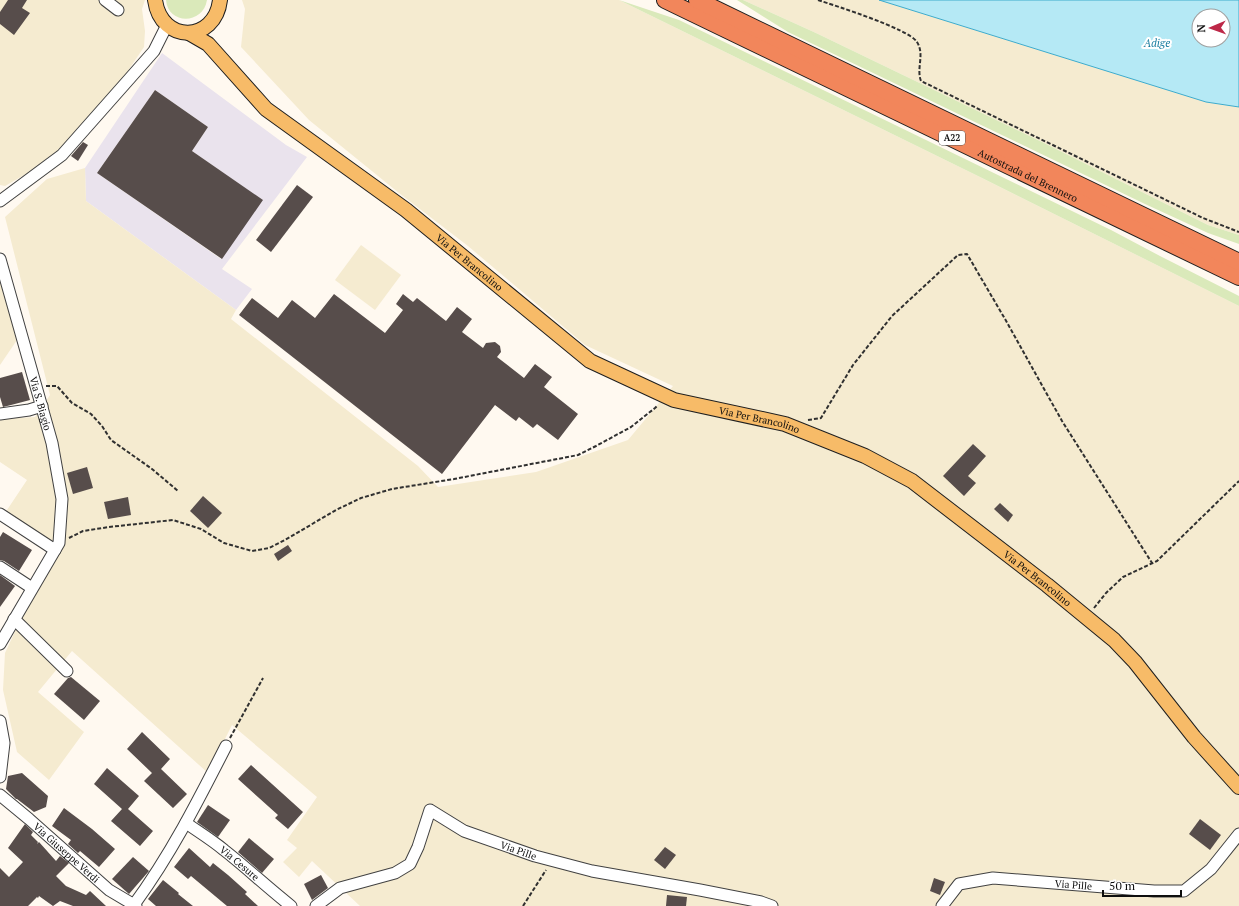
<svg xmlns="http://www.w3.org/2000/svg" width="1239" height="906" font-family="'PT Serif',serif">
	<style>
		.industrial { fill: #eae3ed; fill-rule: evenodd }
		.farmland { fill: #f5ebd0 }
		.green { fill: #dae9ba }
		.water { fill: #b5e9f5; stroke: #3dabcc; fill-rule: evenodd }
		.building { fill: #574d4b }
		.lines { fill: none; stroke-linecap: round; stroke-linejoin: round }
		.minor-casing { stroke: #414141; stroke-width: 13 }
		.major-casing { stroke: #1f1f1f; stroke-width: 16 }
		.highway-casing { stroke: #1f1f1f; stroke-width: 18 }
		.path { stroke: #303030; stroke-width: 2; stroke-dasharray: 4 2; stroke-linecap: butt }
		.minor { stroke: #fff; stroke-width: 11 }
		.major { stroke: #f7bb68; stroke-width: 14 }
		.highway { stroke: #f2865b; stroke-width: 16 }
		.labels { text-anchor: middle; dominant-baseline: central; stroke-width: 4; stroke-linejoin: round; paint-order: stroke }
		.shield { fill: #fff; stroke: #565656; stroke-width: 1 }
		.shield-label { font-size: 9px; font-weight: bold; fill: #0e0e0e }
		.street-label { font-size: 10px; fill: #0e0e0e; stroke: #fff }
		.water-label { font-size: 11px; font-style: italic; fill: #187c9f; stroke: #fff }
	</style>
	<rect width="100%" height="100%" fill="#fff9f0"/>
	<path class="industrial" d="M162,53L286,145L307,157L222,269L252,289L236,310L86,201L85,168ZM155,90L208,127L192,151L262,200L221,259L97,173Z"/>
	<g class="farmland">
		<path d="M0,0H145L142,9L145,31L144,47L113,93L73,138L33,170L5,186L0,185Z"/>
		<path d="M242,0H619L982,178L1239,306V906H360L312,861L299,877L283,862L297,848L287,840L317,797L232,725L208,773L72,651L38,692L84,732L49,780L17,752L3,690L5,653L26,608L61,551L47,539L5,513L27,480L0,462V419L35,417L50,395L5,217L47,179L85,168L86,201L236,310L231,319L418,466L438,487L536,472L628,440L673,386L585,345L468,246L399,193L309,120L241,47L245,9Z"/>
		<path d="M743,0H879L1206,102L1239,107V235L1208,225L1042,142L816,33Z"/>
		<path d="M361,245L401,275L375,310L335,280Z"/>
		<path d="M0,270L17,340L0,365Z"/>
	</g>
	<g class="green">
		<path d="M166,0H207C203,25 168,25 166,0Z"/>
		<path d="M619,0L679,20L1111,230L1160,256L1239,296V306L982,178Z"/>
		<path d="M737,0H743L816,33L1042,142L1208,225L1239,235V244L1208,233L1145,204L788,32Z"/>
	</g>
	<path class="water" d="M879,0H1239V107L1206,102ZM1199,16H1223V40H1199Z"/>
	<g class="building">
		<path d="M8,0H27L22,8L30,13L14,35L0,24V12Z"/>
		<path d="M155,90L208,127L192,151L263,200L222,259L97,173Z"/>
		<path d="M83,142L88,145L78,161L71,156Z"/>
		<path d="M297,185L313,197L271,252L256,240Z"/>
		<path d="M334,294L385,333L403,310L396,304L403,294L413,302L417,298L446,321L457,307L472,319L462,332L483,348L486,343L495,342L500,346L501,352L497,357L524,378L535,364L552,377L544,387L578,414L558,440L537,424L533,428L519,417L516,421L495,405L442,474L239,315L252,298L278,318L292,300L315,318Z"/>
		<path d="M22,372L30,400L11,405L3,407L0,397V378Z"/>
		<path d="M973,444L986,456L968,476L976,483L964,496L943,476Z"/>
		<path d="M87,467L93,488L73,494L67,473Z"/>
		<path d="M203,496L222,513L208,528L190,511Z"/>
		<path d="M128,497L131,515L108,519L104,502Z"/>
		<path d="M1000,503L1013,515L1008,522L994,509Z"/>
		<path d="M3,532L32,550L19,571L4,561L0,560V537Z"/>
		<path d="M288,545L292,551L278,561L274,554Z"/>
		<path d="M0,575L15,586L0,607Z"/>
		<path d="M71,677L100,701L84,720L54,694L68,678Z"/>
		<path d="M142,732L170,759L161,769L187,794L173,808L144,781L152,773L127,749Z"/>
		<path d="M251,765L303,812L288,829L275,818L278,815L238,779Z"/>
		<path d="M107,768L139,796L128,809L153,831L140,846L111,821L122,809L94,784Z"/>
		<path d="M22,773L48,796L46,807L34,812L17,799H16L6,789L8,776Z"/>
		<path d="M208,805L230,820L218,837L197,822Z"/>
		<path d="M64,808L92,829L115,849L99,867L80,851L78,853L68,844L71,840L52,826Z"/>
		<path d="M1200,819L1221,835L1210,850L1189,834Z"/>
		<path d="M25,824L33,832L31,835L38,842L37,844L39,842L56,861L60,856L69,863L56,876L66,886L86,895L90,891L106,906H73L60,901L53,906L39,896L38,898L37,897L28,906H0V868L9,877L23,862L8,848Z"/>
		<path d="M249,838L274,859L262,873L238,852Z"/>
		<path d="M665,847L676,855L665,869L654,860Z"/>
		<path d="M189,848L210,867L213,863L228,875L247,892L245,894L258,906H227L191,876L188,879L174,867Z"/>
		<path d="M133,857L149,871L129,894L112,879Z"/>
		<path d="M321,875L328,888L312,900L304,884Z"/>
		<path d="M934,878L945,882L940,895L930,891Z"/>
		<path d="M163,880L179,893L178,894L193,906H156L148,899Z"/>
		<path d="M667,895L687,897L686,906H666Z"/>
	</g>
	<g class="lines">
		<g class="minor-casing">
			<g id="minor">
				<path d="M105,0L118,10"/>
				<path d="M0,201L62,155L154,51L167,25"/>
				<path id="s1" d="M0,259L52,443L62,499L59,543L0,644"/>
				<path d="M0,414L29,410L42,406"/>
				<path d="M0,514L55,550"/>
				<path d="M0,567L32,588"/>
				<path d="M14,619L67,671"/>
				<path d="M0,721L4,743L0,777"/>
				<path id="s2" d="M0,795L29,819L109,890L136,906"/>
				<path id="s3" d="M186,823C199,832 212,840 224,850C247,868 268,888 291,906"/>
				<path d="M133,906C170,856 198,801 226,746"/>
				<path id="s4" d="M316,906L340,888L395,873L410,864L418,847L430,810L464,831L535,856L592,871L700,890L761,902L772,906"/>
				<path id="s5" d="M942,906L959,884L993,878L1154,891H1184L1211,869L1239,834"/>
			</g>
		</g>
		<g class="major-casing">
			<g id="major">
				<path d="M155,0C161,44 215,43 220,0"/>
				<path id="s6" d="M189,33L208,44L266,109L406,210L590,361L674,400L785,424L865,456L912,481L1047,585L1114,640L1135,662L1194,737L1239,787"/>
			</g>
		</g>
		<g class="highway-casing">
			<g id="highway">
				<path id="s7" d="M665,0L1239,277"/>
				<path d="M697,0L1239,262"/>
			</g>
		</g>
		<g class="path">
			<path d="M818,0C836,6 909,29 917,42C925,55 916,68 921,81L1203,218L1239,232"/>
			<path d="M46,386H57L72,403L91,414L102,426L111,440L152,469L178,491"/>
			<path d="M808,420L821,418L853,365L892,316L958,255L967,254L1005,319L1062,421L1152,563"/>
			<path d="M69,538L83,531L109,527L173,520L201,529L224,543L252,551L269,548L285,540L336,510L361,498L392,489L454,479L578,455L596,446L631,427L655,408L658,405"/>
			<path d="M1094,608L1106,593L1123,577L1157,561L1239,481"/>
			<path d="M230,738L263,678"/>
			<path d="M523,906L546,870"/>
		</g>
		<use href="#minor" class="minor"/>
		<use href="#major" class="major"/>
		<use href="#highway" class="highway"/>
	</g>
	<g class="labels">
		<rect class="shield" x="939" y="131" width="26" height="14" rx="3"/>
		<g class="shield-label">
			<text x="952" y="138">A22</text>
		</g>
		<g class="street-label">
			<text stroke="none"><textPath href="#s7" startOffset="403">Autostrada del Brennero</textPath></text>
			<text stroke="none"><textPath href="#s6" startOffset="364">Via Per Brancolino</textPath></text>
			<text stroke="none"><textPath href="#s1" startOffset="150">Via S. Biagio</textPath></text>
			<text stroke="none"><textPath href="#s6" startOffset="700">Via Per Brancolino</textPath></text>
			<text stroke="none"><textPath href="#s6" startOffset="1024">Via Per Brancolino</textPath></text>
			<text stroke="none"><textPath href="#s4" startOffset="260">Via Pille</textPath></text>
			<text stroke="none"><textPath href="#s2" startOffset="88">Via Giuseppe Verdi</textPath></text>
			<text stroke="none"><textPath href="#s3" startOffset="67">Via Cesure</textPath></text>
			<text stroke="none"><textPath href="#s5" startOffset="143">Via Pille</textPath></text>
		</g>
		<g class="water-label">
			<text x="1157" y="43">Adige</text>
		</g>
	</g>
	<g transform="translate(1211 28) rotate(268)"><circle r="19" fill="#ffffff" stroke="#9f9f9f"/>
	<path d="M0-3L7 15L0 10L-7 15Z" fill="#bd2848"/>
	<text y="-6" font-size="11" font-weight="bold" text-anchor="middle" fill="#0e0e0e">N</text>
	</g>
	<path d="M1103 890v6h78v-6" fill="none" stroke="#0e0e0e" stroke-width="2"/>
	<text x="1109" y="890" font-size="12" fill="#0e0e0e" stroke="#ffffff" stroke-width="3" paint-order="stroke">50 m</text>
</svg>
